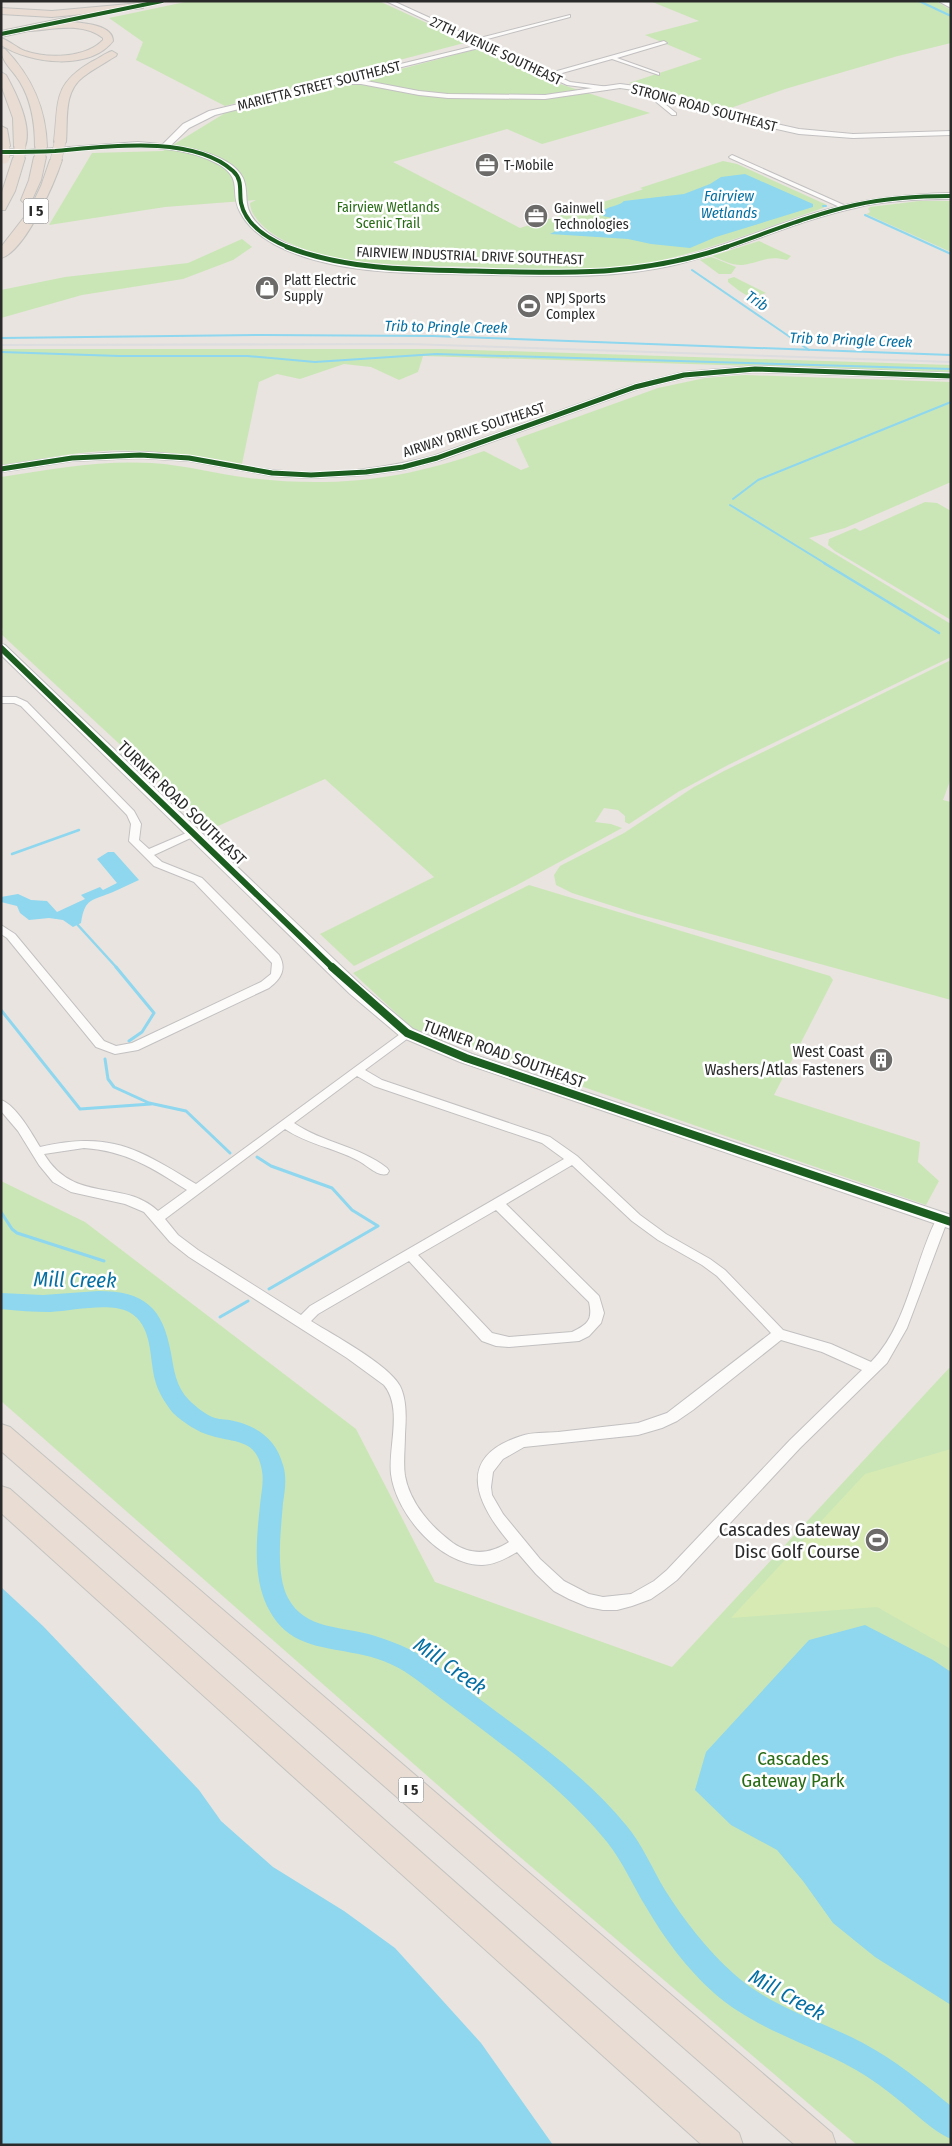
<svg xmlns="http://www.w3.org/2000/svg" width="952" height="2146" font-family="'Fira Sans Condensed',sans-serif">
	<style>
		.green { fill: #cae6b6 }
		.pitch { fill: #d7eab3 }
		.water { fill: #8ed7ef }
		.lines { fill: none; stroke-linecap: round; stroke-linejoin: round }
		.stream-far2 { stroke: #8ed7ef; stroke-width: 2 }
		.stream-far1 { stroke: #8ed7ef; stroke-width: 2.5 }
		.stream { stroke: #8ed7ef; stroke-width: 3 }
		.river { fill: #8ed7ef; fill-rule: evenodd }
		.minor-casing { stroke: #c2c0c1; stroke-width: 2 }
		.tertiary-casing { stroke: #c2c0c1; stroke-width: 2 }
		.secondary-casing { stroke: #c2c0c1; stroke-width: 2 }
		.primary-casing { stroke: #c4c3c1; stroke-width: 2 }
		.motorway-casing { stroke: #c4c3c1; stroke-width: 2 }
		.minor { fill: #fcfbfa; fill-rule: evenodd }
		.tertiary { fill: #fcfbfa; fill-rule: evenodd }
		.secondary { fill: #fcfbfa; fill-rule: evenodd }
		.primary { fill: #e8e2d2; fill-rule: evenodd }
		.motorway { fill: #e9dcd3; fill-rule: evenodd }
		.rail { stroke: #dddddf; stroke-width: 2 }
		.motorway-bridge-casing { stroke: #c4c3c1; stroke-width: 12; stroke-linecap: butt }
		.motorway-bridge { stroke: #e9dcd3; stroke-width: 11 }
		.cycleway-far3-casing { stroke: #fff; stroke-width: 5.5 }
		.cycleway-far2-casing { stroke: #fff; stroke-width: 7 }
		.cycleway-far1-casing { stroke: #fff; stroke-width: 9 }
		.cycleway-casing { stroke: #fff; stroke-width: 11 }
		.cycleway-far3 { stroke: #1b5e20; stroke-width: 4 }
		.cycleway-far2 { stroke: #1b5e20; stroke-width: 5 }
		.cycleway-far1 { stroke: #1b5e20; stroke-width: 6 }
		.cycleway { stroke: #1b5e20; stroke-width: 8 }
		.labels { text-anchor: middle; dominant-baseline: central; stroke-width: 5; stroke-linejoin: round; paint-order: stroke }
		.far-street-label { font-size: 14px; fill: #2a2a2a; stroke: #fff }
		.far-poi-label { font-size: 14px; fill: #2a2a2a; stroke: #fff; text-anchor: start }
		.far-park-label { font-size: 14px; fill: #286c15; stroke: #fff }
		.far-water-label { font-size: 15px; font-style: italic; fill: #056fa3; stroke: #fff }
		.shield { fill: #fff; stroke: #6a6a6a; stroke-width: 1 }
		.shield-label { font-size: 15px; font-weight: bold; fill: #2a2a2a }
		.street-label { font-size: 16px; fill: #2a2a2a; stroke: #fff }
		.poi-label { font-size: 16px; fill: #2a2a2a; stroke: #fff; text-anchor: end }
		.near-poi-label { font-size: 19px; fill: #2a2a2a; stroke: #fff; text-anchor: end }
		.near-park-label { font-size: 19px; fill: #286c15; stroke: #fff }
		.near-water-label { font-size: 21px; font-style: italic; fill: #056fa3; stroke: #fff }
	</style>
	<rect width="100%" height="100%" fill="#e9e4df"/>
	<g class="green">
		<path d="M190,1H379L468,42L225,106L136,60L143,42L109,18Z"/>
		<path d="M650,1H936L951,10V43L898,56L785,89L725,110L629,83L702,59L645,35L699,21Z"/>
		<path d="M481,48L560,84L650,113L542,144L507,129L393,162L520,228L641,190L643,189L640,188L723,161L737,164L827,205L823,208C764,228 704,253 643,264C588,274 532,269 477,267C416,265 314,269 265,228C258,221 250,213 250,203L256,200L165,207L49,225L92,153L163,151L230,110L311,90L340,85Z"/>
		<path d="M919,201H951V252L866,214L869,213L870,211L868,209L870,207Z"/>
		<path d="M242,239L252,247L233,260L183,279L82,295L1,318V290L65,277L188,263Z"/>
		<path d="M759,241L791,256L787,260C768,255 761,262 743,265C733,266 722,260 712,256Z"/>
		<path d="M711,257L714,258L736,267L731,274H719L700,260Z"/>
		<path d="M734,277L766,293L760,295L762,297C750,301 737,289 728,282V279Z"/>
		<path d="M1,349H441L951,365V372L423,356L418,372L399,380L371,367L344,364L300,379L277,374L259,382L242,464C197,455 151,449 104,451C70,453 35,460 1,465Z"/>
		<path d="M745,375L951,382V482L845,528L809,538L951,624V657L728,765L678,792L629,824L625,822V816L618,810L604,808L595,822L611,824L622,828L517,885L354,966L320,934L434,877L325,779L211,829L1,634L3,629L1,627V477C51,469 101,460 152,463C185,465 216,474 249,478C334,488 404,480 484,451L521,470L529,467L516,439L658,388L705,378Z"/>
		<path d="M925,502L937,503L951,511V620L835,551L828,545L829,539L855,528L860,531Z"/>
		<path d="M951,660V778L943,800L951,802V1000L638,914L572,893L556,885L554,875L560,866L624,833L694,787L724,771Z"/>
		<path d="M529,885L830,976L833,980L774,1095L920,1142L918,1162L939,1181L926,1205L412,1028L353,973Z"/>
		<path d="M1,1181L85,1222L356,1429L435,1582L672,1667L951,1366V2145H857L507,1846L1,1401Z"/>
	</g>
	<path class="pitch" d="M951,1449V1649L877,1607L731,1618L865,1474Z"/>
	<g class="water">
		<path d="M745,174L813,204V207L716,237L690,248L651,244L628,239L550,234C563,226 579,231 594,227C602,224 608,221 617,219L603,216L602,212C609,205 618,207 624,201L684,194L710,184L721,177Z"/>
		<path d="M108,852H114L139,880C130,884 122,888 113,892C92,901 85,897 81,923L73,927L63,920L49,918L29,920L20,913L17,906L1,902V897L18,894L31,900L47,901L57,912L85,899L81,895L100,887L103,890L117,883L97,859Z"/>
		<path d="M1,1587L43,1626L199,1790L221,1821L273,1867L344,1911L395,1948L481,2043L553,2145H1Z"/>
		<path d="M865,1625L933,1660L951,1672V2005L875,1957L833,1923L803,1881L777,1850L731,1825L695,1790L706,1752L809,1640Z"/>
	</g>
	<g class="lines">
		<g class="stream-far2">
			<path d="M919,1L951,16"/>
			<path d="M823,206H826"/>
			<path d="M865,215L951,254"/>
			<path d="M692,270L809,350"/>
			<path d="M1,338L263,335L433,336L951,355"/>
			<path d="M1,352L119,356H247L315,362L436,354L951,369"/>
			<path d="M733,499L758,480L951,402"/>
			<path d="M730,505L826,564"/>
		</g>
		<g class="stream-far1">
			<path d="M824,563L939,633"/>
			<path d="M12,854L79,830"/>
			<path d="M76,923L117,968"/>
		</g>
		<g class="stream">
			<path d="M116,967L154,1013L142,1032L129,1041"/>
			<path d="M1,1010L80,1109L151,1104"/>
			<path d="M105,1059L108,1079L114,1087L149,1103L186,1111L230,1153"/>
			<path d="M257,1157L271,1166L332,1188L352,1210L378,1226L269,1289"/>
			<path d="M1,1212L12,1229L17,1233L104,1261"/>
			<path d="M220,1317L248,1301"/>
		</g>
		<path class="river" d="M98,1291C145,1291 163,1308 171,1353C174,1370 176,1387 189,1400C196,1407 206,1415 215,1418C221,1420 228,1419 234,1421C259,1427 276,1440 283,1465C287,1477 285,1490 283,1503C281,1530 275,1573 288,1598C305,1630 342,1626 372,1635C399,1643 423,1654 445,1672C506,1722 575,1763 626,1825C642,1844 652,1868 665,1890C684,1920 707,1950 734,1974C771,2007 819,2020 863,2043C895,2060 923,2083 951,2106V2139C937,2133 926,2123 914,2113C899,2100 883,2087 866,2076C817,2045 758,2032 714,1993C687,1969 664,1938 646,1907C633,1886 623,1862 607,1842C556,1779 481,1730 417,1680C401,1668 383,1659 363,1655C333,1648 297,1648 277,1622C251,1589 256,1544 260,1505C261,1494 264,1482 262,1471C257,1439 236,1443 212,1436C197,1432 184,1423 173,1413C165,1403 158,1392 155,1380C149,1357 153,1325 129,1312C109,1302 72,1311 50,1312C34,1312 18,1311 1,1309V1293L43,1295Z"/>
		<g class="minor-casing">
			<g id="minor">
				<path d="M386,1H393L476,39L570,15V17L480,41L550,73L664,41L667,43L617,58L659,73V75L612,59L555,75L570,82L609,87L607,90L567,85L483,47L337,83V81L347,77L479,45Z"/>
				<path d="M650,91H654V95L676,113V115H672L649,96Z"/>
				<path d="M732,155L846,206L847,207L842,208L730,158L729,157Z"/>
				<path d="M1,697H16L27,702L134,811L141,824L139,840L149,849L191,831H197L199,833L197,835L154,855L162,862L202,878L279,955C287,969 281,979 269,988L138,1050L115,1054L96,1047L7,938L1,934V925L15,934L104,1041L116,1046L132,1043L261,982L271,974L272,963L194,882L154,866L129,841L131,824L127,815L21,706L14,703H1Z"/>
				<path d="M407,1029L411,1030L413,1033L411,1036L365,1070L382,1080L550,1137L577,1156L640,1215L666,1234L710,1259L725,1270L783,1330L831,1344L871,1362C908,1325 914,1261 938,1216H946L948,1219L907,1328L887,1363L800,1448L677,1580L664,1590L651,1599L632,1606L617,1610H603L588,1607L569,1599L554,1591L536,1574L517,1552C507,1558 494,1565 482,1565C440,1565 396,1514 391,1474C388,1447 403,1408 384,1385L347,1358L189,1257L170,1242L144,1212L125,1204L71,1192L53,1182L39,1165L18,1131L1,1111V1100C16,1105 32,1134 40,1147C110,1131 137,1148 196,1184ZM357,1076L374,1086L542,1143L564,1159L310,1306L301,1315L198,1250L178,1235L165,1219L285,1129C307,1144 334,1148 357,1160C366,1164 377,1177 387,1174L389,1171L387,1168C359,1146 323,1143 294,1123ZM84,1148C127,1151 152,1168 187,1190L158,1211C123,1178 75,1205 44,1154ZM572,1165L632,1221L658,1240L702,1265L717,1276L771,1333L667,1413L638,1423C611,1426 585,1429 558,1432C546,1433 532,1432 521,1436C455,1457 476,1503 509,1542C490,1554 472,1556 453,1543C431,1527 410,1503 405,1476C403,1463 405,1448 405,1434C406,1419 407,1400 400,1386C388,1364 333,1335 311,1321L318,1314L409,1261L482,1341L496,1346L509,1347L579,1341L589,1336L601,1323L604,1313L599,1296L506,1204ZM496,1210L589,1302C593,1320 588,1324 572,1332L509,1337L492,1333L418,1255ZM781,1340L822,1352L862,1370L790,1440L667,1570L654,1581L631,1594L603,1597L589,1594L564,1581L540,1559L503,1514L492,1495L491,1487L493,1472L503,1459L524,1447L638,1435L662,1428L677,1421L693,1410Z"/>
			</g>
		</g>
		<g class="tertiary-casing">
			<g id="tertiary">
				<path d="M939,1L951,3V8L940,2Z"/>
				<path d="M339,80H361L419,91L448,94L545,95L620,84L651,88L736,115L799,129L853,134L951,131V135L853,138L799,134L731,119L647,92L620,88L545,99L448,98L419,95L361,84H339L215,115L189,128L167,149L160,147L183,124L209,111Z"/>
				<path d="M755,366L951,373V379L755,372L684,378L638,389L441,460L403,470L366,475L311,478L272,476L189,461L140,458L72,461L1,472V466C47,459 94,451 141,452C186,453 228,465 272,470C325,476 382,469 433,456L632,385L684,372Z"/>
			</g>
		</g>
		<g class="secondary-casing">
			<g id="secondary">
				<path d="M138,142C166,144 229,149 243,178C250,194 241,206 257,223C282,251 339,261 375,265C413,269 452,268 490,269C550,270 610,273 670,260C724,248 775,223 829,209C869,198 909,194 951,193V199C919,199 886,200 855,208C791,222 733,252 670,266C611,279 552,276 492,275C458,274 424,274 390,272C345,269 263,257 240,212C229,191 244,179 218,164C158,132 68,156 1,155V149L28,150Z"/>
				<path d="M1,644L5,645L362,986L413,1029L472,1054L951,1215V1229L460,1062L401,1037L350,994L1,655Z"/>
			</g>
		</g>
		<g class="primary-casing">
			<path id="primary" d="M148,1H166L1,37V31Z"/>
		</g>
		<g class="motorway-casing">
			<g id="motorway">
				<path d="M140,3L143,4V8L52,17L1,14V8L52,11Z"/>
				<path d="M72,22C84,23 113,25 113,41C90,71 30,64 1,45V38C10,41 17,48 25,51C48,59 86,58 103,40V38C83,22 55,29 31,31L26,28L31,25Z"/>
				<path d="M1,48L5,49C32,77 46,108 47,147L45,149L41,150L35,147C35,124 32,102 20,82C13,70 1,62 1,48Z"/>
				<path d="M112,51L117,54L116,56C105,63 93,69 83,77C63,92 68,120 66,142L64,144H56L54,142C59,102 52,85 91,62C98,59 105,53 112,51Z"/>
				<path d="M1,72L6,75C16,93 34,129 24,149L20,150L14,147L13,118L1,85Z"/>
				<path d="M1,126L7,129L10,146L4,149H1Z"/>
				<path d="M40,154L46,157L41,180L31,202H23L21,200L29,180L34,157Z"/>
				<path d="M19,155L25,158L15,191L5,210H1V195L13,158Z"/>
				<path d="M56,157L62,160C55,182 25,252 1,258V247L29,211L41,186L50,160Z"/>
				<path d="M1,1424L10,1427L832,2133L836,2145H795L1,1451Z"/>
				<path d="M1,1486L10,1489L739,2133L743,2145H702L1,1513Z"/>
			</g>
		</g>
		<use href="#minor" class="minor"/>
		<use href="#tertiary" class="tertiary"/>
		<use href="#secondary" class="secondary"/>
		<use href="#primary" class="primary"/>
		<use href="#motorway" class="motorway"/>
		<path class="rail" d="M1,345L409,344L951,362"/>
		<g class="motorway-bridge-casing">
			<g id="motorway-bridge">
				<path d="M4,146V158"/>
				<path d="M40,157L41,147"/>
				<path d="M19,158L20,147"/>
				<path d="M56,160L60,142"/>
			</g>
		</g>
		<use href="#motorway-bridge" class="motorway-bridge"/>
		<g class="cycleway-far3-casing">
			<g id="cycleway-far3">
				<path d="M1,34L162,1"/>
				<path d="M1,152C19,152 37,152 55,151C104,147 192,134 233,171C243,180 239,191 241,203C246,226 270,240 290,248"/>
				<path d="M723,248C767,233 810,215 855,205C887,198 919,196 951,196"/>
			</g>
		</g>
		<g class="cycleway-far2-casing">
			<g id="cycleway-far2">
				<path d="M287,247C347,270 411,270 475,271C566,273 638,277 727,247"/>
				<path d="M1,469L72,458L140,455L189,458L272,473L311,475L366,472L403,467L437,458L635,387L684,375L755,369L951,376"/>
			</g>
		</g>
		<g class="cycleway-far1-casing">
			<path id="cycleway-far1" d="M1,648L333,968"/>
		</g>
		<g class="cycleway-casing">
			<path id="cycleway" d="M332,967L407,1033L466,1058L951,1222"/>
		</g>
		<use href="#cycleway-far3" class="cycleway-far3"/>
		<use href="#cycleway-far2" class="cycleway-far2"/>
		<use href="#cycleway-far1" class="cycleway-far1"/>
		<use href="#cycleway" class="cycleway"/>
	</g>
	<defs>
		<g id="office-disc" transform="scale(1.25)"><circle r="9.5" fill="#6d6b69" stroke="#fff"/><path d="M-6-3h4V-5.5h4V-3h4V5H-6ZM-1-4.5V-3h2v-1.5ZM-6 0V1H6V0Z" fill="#fff"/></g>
		<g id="shop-disc" transform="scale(1.25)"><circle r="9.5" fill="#6d6b69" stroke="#fff"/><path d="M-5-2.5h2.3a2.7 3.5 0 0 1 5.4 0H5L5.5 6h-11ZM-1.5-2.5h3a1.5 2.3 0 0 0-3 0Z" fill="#fff"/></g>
		<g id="stadium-disc" transform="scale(1.25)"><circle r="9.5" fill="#6d6b69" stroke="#fff"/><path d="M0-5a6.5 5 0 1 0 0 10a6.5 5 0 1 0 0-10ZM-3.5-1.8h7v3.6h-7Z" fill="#fff"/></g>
		<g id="building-disc" transform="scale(1.25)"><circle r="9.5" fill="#6d6b69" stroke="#fff"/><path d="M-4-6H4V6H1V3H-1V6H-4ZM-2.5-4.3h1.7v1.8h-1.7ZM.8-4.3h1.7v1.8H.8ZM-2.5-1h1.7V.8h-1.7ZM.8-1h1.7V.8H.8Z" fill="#fff"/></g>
	</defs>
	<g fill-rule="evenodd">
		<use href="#office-disc" x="487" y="165"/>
		<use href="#office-disc" x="536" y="216"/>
		<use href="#shop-disc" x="267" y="288"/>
		<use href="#stadium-disc" x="529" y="306"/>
		<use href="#building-disc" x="881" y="1060"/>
		<use href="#stadium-disc" x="877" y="1540"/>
	</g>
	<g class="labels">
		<g class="far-street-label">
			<text transform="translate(496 51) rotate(25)">27TH AVENUE SOUTHEAST</text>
			<text transform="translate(319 86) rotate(-14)">MARIETTA STREET SOUTHEAST</text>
			<text transform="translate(704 108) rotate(15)">STRONG ROAD SOUTHEAST</text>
			<text transform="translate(470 256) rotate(2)">FAIRVIEW INDUSTRIAL DRIVE SOUTHEAST</text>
			<text transform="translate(474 430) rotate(-18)">AIRWAY DRIVE SOUTHEAST</text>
		</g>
		<g class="far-poi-label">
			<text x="504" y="165">T-Mobile</text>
			<text x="554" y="208">Gainwell<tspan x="554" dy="16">Technologies</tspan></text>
			<text x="284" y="280">Platt Electric<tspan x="284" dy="16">Supply</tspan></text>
			<text x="546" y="298">NPJ Sports<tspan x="546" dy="16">Complex</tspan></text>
		</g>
		<g class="far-park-label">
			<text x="388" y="207">Fairview Wetlands<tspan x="388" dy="16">Scenic Trail</tspan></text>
		</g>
		<g class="far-water-label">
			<text x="729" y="196">Fairview<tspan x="729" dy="17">Wetlands</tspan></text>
			<text transform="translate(757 301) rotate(34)">Trib</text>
			<text transform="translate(446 327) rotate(1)">Trib to Pringle Creek</text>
			<text transform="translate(851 340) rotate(2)">Trib to Pringle Creek</text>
		</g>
		<g class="shield">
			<rect x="23.5" y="198.5" width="25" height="25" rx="4"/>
			<rect x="398.5" y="1777.5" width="25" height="25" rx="4"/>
		</g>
		<g class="shield-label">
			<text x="36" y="211">I 5</text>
			<text x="411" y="1790">I 5</text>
		</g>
		<g class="street-label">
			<text transform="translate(182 803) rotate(44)">TURNER ROAD SOUTHEAST</text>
			<text transform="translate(504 1054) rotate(20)">TURNER ROAD SOUTHEAST</text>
		</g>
		<g class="poi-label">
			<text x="864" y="1051">West Coast<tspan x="864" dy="18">Washers/Atlas Fasteners</tspan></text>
		</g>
		<g class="near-poi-label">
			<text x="860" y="1529">Cascades Gateway<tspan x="860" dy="22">Disc Golf Course</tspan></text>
		</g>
		<g class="near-park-label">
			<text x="793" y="1758">Cascades<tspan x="793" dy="22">Gateway Park</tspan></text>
		</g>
		<g class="near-water-label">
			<text transform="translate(75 1280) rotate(1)">Mill Creek</text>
			<text transform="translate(450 1666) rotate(35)">Mill Creek</text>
			<text transform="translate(787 1995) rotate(29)">Mill Creek</text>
		</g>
	</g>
	<rect width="952" height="2146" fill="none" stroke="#2a2a2a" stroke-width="5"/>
</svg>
